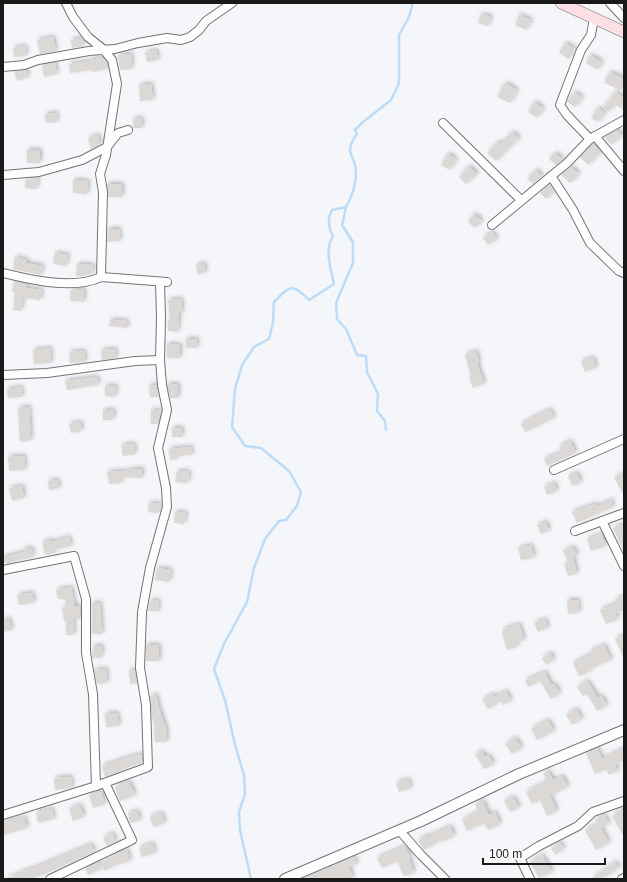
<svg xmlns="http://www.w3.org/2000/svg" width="627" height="882" font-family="Arial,sans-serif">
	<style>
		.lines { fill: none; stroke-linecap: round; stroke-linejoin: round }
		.stream { stroke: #bddcf7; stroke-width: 2.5 }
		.building { fill: #dbd8d6; filter: url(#shadow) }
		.minor-casing { stroke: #727476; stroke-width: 10 }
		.tertiary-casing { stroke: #727476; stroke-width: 12 }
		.secondary-casing { stroke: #727476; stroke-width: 12 }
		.minor { stroke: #fff; stroke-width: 8 }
		.tertiary { stroke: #fff; stroke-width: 10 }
		.secondary { stroke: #fedee5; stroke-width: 11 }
	</style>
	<defs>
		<filter id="shadow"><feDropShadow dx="2" dy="-2" stdDeviation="2" flood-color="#0004"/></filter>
	</defs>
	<rect width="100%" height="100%" fill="#f4f6f9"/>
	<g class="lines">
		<g class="stream">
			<path d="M346,207L342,225L353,242V263L336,303L337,319L346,329L357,355L366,356L367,372L378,394L377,411L385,421L386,430"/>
			<path d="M251,879L240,830L239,812L245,794L244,775L235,745L225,700L214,669L224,644L247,602L254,568L265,539L279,521L286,520L297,506L301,492L289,471L261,448L245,446L232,427L235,389L242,365L254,347L269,339L273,322L274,302C290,286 292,282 309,300L334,284C331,269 324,250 333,236C328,227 327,219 332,210L346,207C352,196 356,186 356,173C356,154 342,155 357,134L355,130L363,122L391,100L399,83V35L409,17L413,3"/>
		</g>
	</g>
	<g class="building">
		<path d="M481,14L491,17L488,26L478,23Z"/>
		<path d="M519,15L531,20L526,30L515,25Z"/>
		<path d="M53,37L56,51L40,54L37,40Z"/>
		<path d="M82,38L83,46L72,48L71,40Z"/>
		<path d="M565,43L575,49L569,59L559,53Z"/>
		<path d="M25,46L26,56L14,57L13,48Z"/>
		<path d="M156,50L158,60L147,62L145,53Z"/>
		<path d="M131,54L132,69L120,70L118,55Z"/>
		<path d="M590,55L602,62L598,70L586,63Z"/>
		<path d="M103,58L106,61L107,69L92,72V70L70,73L69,64L91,61L90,60Z"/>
		<path d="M55,63L57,74L44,77L42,65Z"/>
		<path d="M26,70L28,77L17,81L14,71Z"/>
		<path d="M610,72L624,79V85L621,91L604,82Z"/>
		<path d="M505,83L517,90L510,103L497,97Z"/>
		<path d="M151,84L153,100L140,101L139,85Z"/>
		<path d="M574,92L582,97L575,107L567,102Z"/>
		<path d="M615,92L624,98V110L614,104L609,112L603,108Z"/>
		<path d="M534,102L543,108L537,118L528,112Z"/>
		<path d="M598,108L605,113L598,122L591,118Z"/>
		<path d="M56,113L57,122L46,123L45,114Z"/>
		<path d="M133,118L142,119V128H133Z"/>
		<path d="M617,130L622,135L611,145L604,137Z"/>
		<path d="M512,132L519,138L513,145L512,144L496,161L487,153L498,142L501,144Z"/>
		<path d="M98,135L100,144L91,149L88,138Z"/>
		<path d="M593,144L601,152L588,165L580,157Z"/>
		<rect x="27" y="150" width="13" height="13"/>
		<path d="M555,153L563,160L556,165L549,159Z"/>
		<path d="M447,154L456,159L450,170L441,165Z"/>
		<path d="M469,166L477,174L466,184L459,177Z"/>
		<path d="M571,167L579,174L570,183L561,175Z"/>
		<path d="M536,170L542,176L533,184L527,179Z"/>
		<path d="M38,178L36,189L25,188L26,179Z"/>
		<path d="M73,180L88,181L87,194L73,193Z"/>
		<path d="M107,184H122V197H108Z"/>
		<path d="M550,184L554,191L546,199L540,193Z"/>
		<path d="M474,214L482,221L475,228L468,222Z"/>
		<path d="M108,229H119L120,241L107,242Z"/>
		<path d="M492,232L497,239L488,245L483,238Z"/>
		<path d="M55,253L68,255L66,266L53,264Z"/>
		<path d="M15,257L27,260L26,263L43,266L41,275L13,269Z"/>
		<path d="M204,263L206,272L198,275L196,265Z"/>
		<path d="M77,264L93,265L92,274L83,276H76Z"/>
		<path d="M14,281L27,284L26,288L42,290L40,300L23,298L21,311L13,310L15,293L12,292Z"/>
		<path d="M71,289L84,290V302L70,301Z"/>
		<path d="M181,299L182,313H179L178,332L168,331V321H170L168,300Z"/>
		<path d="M110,320L127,321V328L109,326Z"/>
		<rect x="186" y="339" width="11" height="9"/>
		<path d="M167,344L180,345V358H167Z"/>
		<path d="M50,348L51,363L34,364L33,350Z"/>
		<path d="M115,349L116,358L102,360L101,350Z"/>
		<path d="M84,351L85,362L70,363L69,352Z"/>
		<path d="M476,351L479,362L477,363L484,384L473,388L469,377L471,376L465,355Z"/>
		<path d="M593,358L596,368L585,372L581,361Z"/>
		<path d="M97,377L98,385L67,390L65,381Z"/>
		<path d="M167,384H178V398H170Z"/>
		<path d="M149,385H156L159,397H150Z"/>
		<path d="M105,386H116L115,397L105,396Z"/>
		<path d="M21,387L22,397L8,398L7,389Z"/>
		<path d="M29,407L31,440L20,442L18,408Z"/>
		<path d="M550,409L554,418L525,432L521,424Z"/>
		<path d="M103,410H114L113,420H103Z"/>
		<path d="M151,410L161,411L158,424H151Z"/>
		<path d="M80,422L82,431L71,433L69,424Z"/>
		<rect x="172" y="428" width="10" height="9"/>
		<path d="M570,441L576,453L547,466L544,459L562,452L559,446Z"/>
		<path d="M134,444L135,454L123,456L121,445Z"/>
		<path d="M191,447L192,455L177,456V459L170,460L169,449Z"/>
		<path d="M24,456L25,470L9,471L8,457Z"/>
		<path d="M135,469H142V478L121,477L122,483L109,484L107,472L121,471V472Z"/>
		<path d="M177,471L189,472L188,483L175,482Z"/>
		<path d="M577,473L581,483L572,486L568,476Z"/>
		<path d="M621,474L624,479V495L614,478Z"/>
		<path d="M58,480L59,488L49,490L48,481Z"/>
		<path d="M554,483L557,491L547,495L544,487Z"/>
		<path d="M22,486L24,498L12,501L9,488Z"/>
		<path d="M611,500L613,507L577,523L572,512L595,504L597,506Z"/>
		<path d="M149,503L160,504L158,513L148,512Z"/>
		<path d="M175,512L186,513L184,524L174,523Z"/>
		<path d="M546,522L549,531L541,534L537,525Z"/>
		<path d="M624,524V552L613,528Z"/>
		<path d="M601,534L606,546L591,551L587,539Z"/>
		<path d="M69,537L71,546L54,550L55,553L45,555L42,542L52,540V542Z"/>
		<path d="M531,545L534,558L521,560L518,548Z"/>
		<path d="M573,547L577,555L573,557L577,574L568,576L564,564L568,563L563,551Z"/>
		<path d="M32,548L33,557L14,561V562L6,564V562L3,563V557L23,552V549Z"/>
		<path d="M157,568L171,570L169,582L155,580Z"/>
		<path d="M71,587L75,607L80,606V619L73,620L74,635H66V621H64L62,608L66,607L65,599H58L56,590Z"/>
		<path d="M32,593L34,603L19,605L17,595Z"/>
		<path d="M624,596V610L615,613L618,619L606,624L600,610L617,603L615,599Z"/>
		<path d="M158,600L159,611H148L150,601Z"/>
		<path d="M567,600H578L579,613L568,614Z"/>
		<path d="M92,603H100L102,634H92Z"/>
		<path d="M9,619L12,630L3,632V620Z"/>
		<path d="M545,619L548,628L538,632L534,623Z"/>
		<path d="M519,624L524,640L516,643L517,647L507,650L502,633H503V629Z"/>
		<path d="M624,635V659L615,639Z"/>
		<rect x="146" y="645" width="13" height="16"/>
		<path d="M604,645L611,660L590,669L591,671L579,676L573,663L591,654L590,651Z"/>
		<path d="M93,646H102L101,658H92Z"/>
		<path d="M550,653L554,660L546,665L542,658Z"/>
		<path d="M106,669L107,683L97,684L94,670Z"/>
		<path d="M129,670H135L137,683L130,684Z"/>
		<path d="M545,672L551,685L554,684L560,693L551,699L540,681L528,687L525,680Z"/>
		<path d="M587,681L598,698L601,696L607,705L597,711L587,694L583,696L577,687Z"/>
		<path d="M506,691L511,701L503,705L501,701L488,709L482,700L492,694L494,697Z"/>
		<path d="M156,695L159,708L166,729L167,742H155L154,730H155L152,716L150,696Z"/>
		<path d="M576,709L582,719L572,725L566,715Z"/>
		<path d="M117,713L119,726L106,727L105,714Z"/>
		<path d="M548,720L554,731L537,740L531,729Z"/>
		<path d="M515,738L522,748L512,754L505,744Z"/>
		<path d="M597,748L602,759L624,748V760L615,765L618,771L609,775L606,769L595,774L586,753Z"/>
		<path d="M482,751L485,757L488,755L494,764L484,769L475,754Z"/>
		<path d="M142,754V763L122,769L123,770L105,777L102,766L129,757Z"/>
		<path d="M548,771L553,780L562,776L568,787L550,796L557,811L547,816L540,800L532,804L526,792L547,781L543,774Z"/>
		<path d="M71,777L72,788L55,790L54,778Z"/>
		<path d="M408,779L411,788L399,792L396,783Z"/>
		<path d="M129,782L135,795L120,801L115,787Z"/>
		<path d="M101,792L105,804L93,808L89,795Z"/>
		<path d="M513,797L519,808L510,812L504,801Z"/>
		<path d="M483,801L489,815L495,812L500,824L488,830L484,823L467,831L462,820L478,812L475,804Z"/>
		<path d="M80,805L84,817L73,821L69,809Z"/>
		<path d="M52,809L54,819L38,823L36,812Z"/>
		<path d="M621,809L624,813V837L612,816Z"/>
		<path d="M137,811L140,821L130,823L128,813Z"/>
		<path d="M161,813L165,823L153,827L150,817Z"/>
		<path d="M604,815L609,824L601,828L609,843L596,850L585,830L597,824L595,820Z"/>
		<path d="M24,817L27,828L3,835V823Z"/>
		<path d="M450,826L454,836L443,842L442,840L424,850L418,840L427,835V837Z"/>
		<path d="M112,833L116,841L107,846L103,838Z"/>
		<path d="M559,842L564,848L556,855L551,849Z"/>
		<path d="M152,843L155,853L142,857L139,848Z"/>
		<path d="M91,844L94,852L56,869L31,879H7L6,878L21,873L20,872L36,867Z"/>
		<path d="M405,846L411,858H409L414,873L404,876L397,861L382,868L377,858Z"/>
		<path d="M127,850L130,861L113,866L105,871L101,864L116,856L115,854Z"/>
		<path d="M542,855L552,872L539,878L530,862Z"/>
		<path d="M354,857L357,864L349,867L353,879H302Z"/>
		<path d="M98,862L101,869L88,875L85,868Z"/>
		<path d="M615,862L619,868L601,879H592V878Z"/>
	</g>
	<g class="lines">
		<g class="minor-casing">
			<g id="minor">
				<path d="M66,3L73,17L88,37L103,49L112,60L117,84L106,155L100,174L103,192L101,277"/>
				<path d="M610,3L624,18"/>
				<path d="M3,67L24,65L38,60L89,51L115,49L138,43L167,38L181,40L190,37L199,30L206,21L232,3"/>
				<path d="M443,123L521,200"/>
				<path d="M595,136L624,171"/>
				<path d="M590,139L567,115L560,105L581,50L591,35L594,18"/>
				<path d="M3,175L39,172L82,160L107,147L118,133L128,130"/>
				<path d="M551,176L573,210L590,243L619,271L624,273"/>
				<path d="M492,225L567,163L590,139L624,120"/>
				<path d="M3,273C32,280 73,290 101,277L167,282"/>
				<path d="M3,375L47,373L135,361L160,360"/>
				<path d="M554,470L624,439"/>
				<path d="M602,521L624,566"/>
				<path d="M575,531L624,513"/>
				<path d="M3,570L74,556L86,599V653L93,694L96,786"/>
				<path d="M3,815L96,786L148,767L146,705L140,668L142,612L150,568L167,507L166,488L158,448L167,410L162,385L160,360L161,318L160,282"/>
				<path d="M399,830L421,855L445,879"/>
				<path d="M50,879L132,840L105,783"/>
				<path d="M530,879L520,858L539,846L578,826L593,812L624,801"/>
				<path d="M622,879L624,878"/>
			</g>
		</g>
		<g class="tertiary-casing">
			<path id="tertiary" d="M285,879L421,821L519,774L624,730"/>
		</g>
		<g class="secondary-casing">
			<path id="secondary" d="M561,3L624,32"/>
		</g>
		<use href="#minor" class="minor"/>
		<use href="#tertiary" class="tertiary"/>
		<use href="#secondary" class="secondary"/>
	</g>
	<rect width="627" height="882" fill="none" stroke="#19191a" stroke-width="8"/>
	<path d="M483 858v6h122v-6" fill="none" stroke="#19191a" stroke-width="2"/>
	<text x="489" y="858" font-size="12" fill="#19191a" stroke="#ffffff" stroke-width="3" paint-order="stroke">100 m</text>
</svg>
